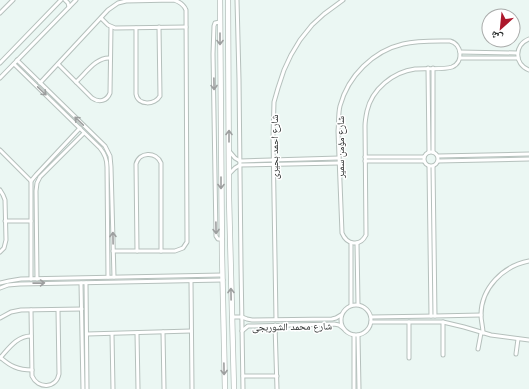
<svg xmlns="http://www.w3.org/2000/svg" width="529" height="389" font-family="'Noto Sans','Noto Naskh Arabic',sans-serif">
	<style>
		.lines { fill: none; stroke-linecap: round; stroke-linejoin: round }
		.street-casing { stroke: #b5c0bc; stroke-width: 5 }
		.secondary-casing { stroke: #b5c0bc; stroke-width: 6 }
		.street { stroke: #fff; stroke-width: 3 }
		.secondary { stroke: #fff; stroke-width: 4.5 }
		.oneway { stroke: #9d9f9f }
		.labels { text-anchor: middle; dominant-baseline: central; stroke-width: 3; stroke-linejoin: round; paint-order: stroke }
		.street-label { font-size: 10px; fill: #262a29; stroke: #fff }
	</style>
	<rect width="100%" height="100%" fill="#ebf7f3"/>
	<g class="lines">
		<g class="street-casing">
			<g id="street">
				<path d="M65,0L68,3L69,7"/>
				<path d="M237,0L239,79L241,265L243,389"/>
				<path d="M0,13L13,0"/>
				<path d="M101,18L108,25L115,28L186,27"/>
				<path d="M220,22L215,23L214,26L213,54L216,236L218,239H222"/>
				<path d="M136,28V94C138,106 155,105 160,96L159,27"/>
				<path d="M529,39C514,45 514,64 529,70"/>
				<path d="M441,41C443,41 447,41 450,41C462,44 464,62 452,67C444,70 424,68 415,69C393,72 372,89 367,111C366,116 365,121 365,126L366,235C360,247 347,245 342,233L338,131C339,123 338,114 340,106C348,76 373,51 403,44C415,41 428,41 441,41Z"/>
				<path d="M460,52L517,53"/>
				<path d="M460,58H518"/>
				<path d="M17,60L105,146L110,156L111,167L114,277"/>
				<path d="M0,63L61,0"/>
				<path d="M14,64L100,148C105,154 107,160 107,167L108,277"/>
				<path d="M58,64L92,98C99,103 107,101 110,93L111,27"/>
				<path d="M428,68L429,152"/>
				<path d="M433,68V152"/>
				<path d="M0,78L76,0"/>
				<path d="M76,82C86,73 96,57 110,58"/>
				<path d="M40,83L108,10L118,3L126,1L174,0C180,2 184,5 186,10L187,242L183,248L175,251H113"/>
				<path d="M0,150L31,181"/>
				<path d="M229,151L235,158L240,161L339,158"/>
				<circle cx="431" cy="159" r="7"/>
				<path d="M438,156L529,154"/>
				<path d="M365,157H424"/>
				<path d="M365,161H424"/>
				<path d="M438,161L529,159"/>
				<path d="M429,166L431,316"/>
				<path d="M433,166L435,316"/>
				<path d="M229,174L235,168L240,165L339,163"/>
				<path d="M0,190L3,195L5,200L6,240L4,248L0,252"/>
				<path d="M5,221H31"/>
				<path d="M357,243L358,304"/>
				<path d="M137,251L136,164C139,152 156,151 161,163V251"/>
				<path d="M31,279V181L36,175L80,128"/>
				<path d="M37,279L36,191L37,183L40,177L84,133"/>
				<path d="M191,281L192,389"/>
				<path d="M0,283L9,281L21,279L222,275"/>
				<path d="M81,283L83,389"/>
				<path d="M86,283L87,389"/>
				<path d="M0,288L8,285L20,284L223,280"/>
				<circle cx="356" cy="320" r="15"/>
				<path d="M351,305V243"/>
				<path d="M31,310L32,376C38,389 56,389 59,374L58,310"/>
				<path d="M232,317H242L247,319L252,320L332,319L336,318L341,315"/>
				<path d="M371,317L435,316L481,315"/>
				<path d="M0,318L11,312L21,310L82,309"/>
				<path d="M276,319L273,137L274,102L278,88L284,70L291,55L300,40L312,25L324,14L343,0"/>
				<path d="M371,322H443L464,327L491,335L529,340"/>
				<path d="M409,322V358"/>
				<path d="M275,325L277,389"/>
				<path d="M242,331L248,326H252L334,324L339,325L343,328"/>
				<path d="M163,332L164,389"/>
				<path d="M137,333L138,389"/>
				<path d="M483,333C483,327 481,321 481,315C481,288 503,266 529,261"/>
				<path d="M87,334L191,331"/>
				<path d="M112,334L113,389"/>
				<path d="M358,335L359,389"/>
				<path d="M478,349L481,333"/>
				<path d="M516,354L518,339"/>
				<path d="M443,355V322"/>
				<path d="M0,357C10,366 18,370 32,370"/>
				<path d="M0,358C9,348 17,336 31,336"/>
				<path d="M243,376H277"/>
				<path d="M354,389V335"/>
			</g>
		</g>
		<g class="secondary-casing">
			<g id="secondary">
				<path d="M220,0L222,255L225,389"/>
				<path d="M228,0L229,198L234,389"/>
			</g>
		</g>
		<use href="#street" class="street"/>
		<use href="#secondary" class="secondary"/>
	</g>
	<defs><path id="oneway-shaft" d="M-6 0H5M1.5-3L5.5 0L1.5 3" fill="none" stroke-width="1.6" stroke-linecap="round" stroke-linejoin="round"/></defs>
	<g class="oneway">
		<use href="#oneway-shaft" transform="translate(220 39) rotate(90)"/>
		<use href="#oneway-shaft" transform="translate(214 84) rotate(89)"/>
		<use href="#oneway-shaft" transform="translate(42 91) rotate(44)"/>
		<use href="#oneway-shaft" transform="translate(79 121) rotate(-136)"/>
		<use href="#oneway-shaft" transform="translate(229 136) rotate(-90)"/>
		<use href="#oneway-shaft" transform="translate(221 183) rotate(90)"/>
		<use href="#oneway-shaft" transform="translate(216 228) rotate(89)"/>
		<use href="#oneway-shaft" transform="translate(113 238) rotate(-91)"/>
		<use href="#oneway-shaft" transform="translate(39 283) rotate(-1)"/>
		<use href="#oneway-shaft" transform="translate(231 294) rotate(-91)"/>
		<use href="#oneway-shaft" transform="translate(224 369) rotate(89)"/>
	</g>
	<g class="labels">
		<g class="street-label">
			<text transform="translate(274 147) rotate(-90)">شارع احمد بحيرى</text>
			<text transform="translate(340 147) rotate(-90)">شارع مؤمن سمير</text>
			<text transform="translate(292 326) rotate(-1)">شارع محمد الشوربجى</text>
		</g>
	</g>
	<g transform="translate(501 28) rotate(207)"><circle r="19" fill="#ffffff" stroke="#a8aaa9"/>
	<path d="M0-3L7 15L0 10L-7 15Z" fill="#ac172b"/>
	<text y="-6" font-size="11" font-weight="bold" text-anchor="middle" fill="#262a29">ش</text>
	</g>
</svg>
